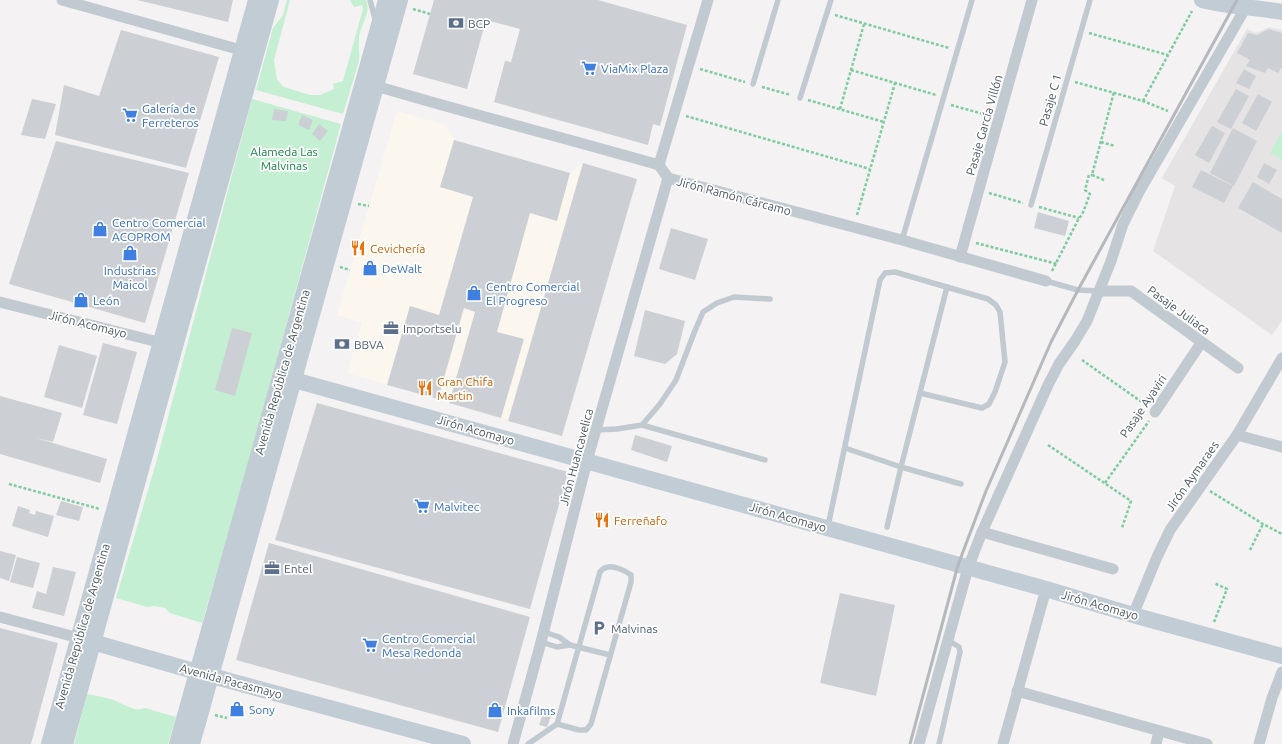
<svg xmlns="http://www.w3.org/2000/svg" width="1282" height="744" font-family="Ubuntu,sans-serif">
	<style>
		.commercial { fill: #fcf7ee }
		.education { fill: #e5e3e4 }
		.green { fill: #c4efd2 }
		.building { fill: #ccd0d4 }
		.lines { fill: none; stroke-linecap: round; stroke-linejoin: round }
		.path { stroke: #7dcca0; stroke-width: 2.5; stroke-dasharray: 3 2; stroke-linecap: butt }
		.lane { stroke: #c1cad0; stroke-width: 5.5 }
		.street { stroke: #c1cad0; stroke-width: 11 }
		.secondary { stroke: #c1ccd5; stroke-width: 16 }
		.rail { stroke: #b5b8bc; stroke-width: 3 }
		.labels { text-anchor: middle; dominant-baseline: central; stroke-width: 3.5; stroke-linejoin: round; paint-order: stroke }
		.service-label { font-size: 12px; fill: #4e5e75; stroke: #fff; text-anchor: start }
		.shop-label { font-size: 12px; fill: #366cbe; stroke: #fff; text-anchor: start }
		.street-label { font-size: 12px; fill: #4a575f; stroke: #fff }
		.park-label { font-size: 12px; fill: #1c8047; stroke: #fff }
		.food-label { font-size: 12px; fill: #c56008; stroke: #fff; text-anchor: start }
	</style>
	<rect width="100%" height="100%" fill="#f4f2f2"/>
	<path class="commercial" d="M397,111L446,125L454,140L570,173L583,163L637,179L562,436L347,373L362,323L337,315Z"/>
	<path class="education" d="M1269,27L1282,30V321L1272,335L1153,251L1175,186L1162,178L1247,29L1256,33Z"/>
	<g class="green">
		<path d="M287,0H290L274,60L277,80L284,87L310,95H320L334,89L333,84L343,81L363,9L362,5L354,7L350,0H366C372,12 359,27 359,39C358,47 360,54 359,61L343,114L256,90L273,28L283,15Z"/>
		<path d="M252,99L341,124L242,487L202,623L170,613L165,608L154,606L147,607L116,598L156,463Z"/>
		<path d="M1282,131V160L1270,153Z"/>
		<path d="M87,694C97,696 109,698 118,702C127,706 135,712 145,708L176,717L168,744H74Z"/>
	</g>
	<g class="building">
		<path d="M137,0H233L228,22Z"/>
		<path d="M434,0H598L687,25L660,126L653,124L648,145L494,102L505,61L511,62L520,29L486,20L467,89L413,74Z"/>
		<path d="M1269,29L1282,33V69L1281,68L1278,73L1268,68L1265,73L1246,66L1250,60L1237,53L1248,33L1257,35Z"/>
		<path d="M121,30L219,57L186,168L55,135L64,85L99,96Z"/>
		<path d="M1244,69L1256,76L1249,89L1236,83Z"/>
		<path d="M1236,89L1249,96L1231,129L1217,122Z"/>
		<path d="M1258,94L1272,102L1256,131L1242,123Z"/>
		<path d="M32,99L56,104L45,139L21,135Z"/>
		<path d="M274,109L288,111L286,121L272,120Z"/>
		<path d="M302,115L313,120L309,130L298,125Z"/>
		<path d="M319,124L328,131L320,141L312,134Z"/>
		<path d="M1212,126L1225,133L1209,163L1195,155Z"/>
		<path d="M1233,128L1257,141L1234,186L1210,173Z"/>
		<path d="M454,140L570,173L557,221L530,213L497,332L524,339L501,418L449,403L475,312L464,308L438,399L387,385L410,306L439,315L473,197L440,187Z"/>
		<path d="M56,141L189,173L145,323L9,284Z"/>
		<path d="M583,163L637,179L562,436L508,421Z"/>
		<path d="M1264,163L1277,170L1269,184L1257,177Z"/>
		<path d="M1201,170L1233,186L1224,203L1192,187Z"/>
		<path d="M1253,182L1282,199V233L1238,208Z"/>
		<path d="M1038,212L1069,221L1065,236L1034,228Z"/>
		<path d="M671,228L708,239L695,280L659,269Z"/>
		<path d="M645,310L685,321L677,354L665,364L634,356Z"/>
		<path d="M232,328L252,333L235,396L215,390Z"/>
		<path d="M103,343L137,352L117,424L83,415Z"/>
		<path d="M59,345L97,356L82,408L44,397Z"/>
		<path d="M0,396L62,413L53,442L36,438L107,459L100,483L0,454Z"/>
		<path d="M317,403L568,472L530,609L275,540Z"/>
		<path d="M635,435L672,446L667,462L631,450Z"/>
		<path d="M61,501L83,507L79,521L56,515Z"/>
		<path d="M18,506L30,510L29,513L35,515L36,511L54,516L48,537L12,526Z"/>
		<path d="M269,543L530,617L498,732L236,660Z"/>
		<path d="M0,551L16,555L9,581L0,578Z"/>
		<path d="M17,557L40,563L33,588L10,582Z"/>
		<path d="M53,567L76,572L64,616L32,608L37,591L46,594Z"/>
		<path d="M840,593L895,605L876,696L820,683Z"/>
		<path d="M0,628L58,643L31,744H0Z"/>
		<path d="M544,711L552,714L547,727L539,725Z"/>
	</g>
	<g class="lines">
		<g class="path">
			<path d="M413,9L430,14"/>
			<path d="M835,15L949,48"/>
			<path d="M1089,33L1168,55"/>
			<path d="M700,69L745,82"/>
			<path d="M851,70L936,95"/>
			<path d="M1075,82L1143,101L1168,111"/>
			<path d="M762,87L791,95"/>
			<path d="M808,100L884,122"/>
			<path d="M1143,101L1192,11"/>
			<path d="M951,105L987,115"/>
			<path d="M840,109L864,24"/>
			<path d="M686,116L870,169"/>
			<path d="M1101,142L1115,146"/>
			<path d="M1104,180L1092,175L1114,92"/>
			<path d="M989,193L1023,203"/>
			<path d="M358,204L369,206"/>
			<path d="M1039,207L1079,218"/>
			<path d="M857,215L895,83"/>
			<path d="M976,243L1057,264"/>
			<path d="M340,267L350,270"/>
			<path d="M1052,271L1079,218L1082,215L1090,194L1085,190L1089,175H1092"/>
			<path d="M1082,360L1146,405"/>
			<path d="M1048,445L1131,501L1122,528"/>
			<path d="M1105,483L1149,421"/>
			<path d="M9,484L100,509"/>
			<path d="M1210,491L1263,524L1282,534"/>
			<path d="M1250,550L1263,524"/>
			<path d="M1214,622L1227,589L1214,583"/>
			<path d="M215,715L227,718"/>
		</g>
		<g class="lane">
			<path d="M370,0L375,19"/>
			<path d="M753,84L778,0"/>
			<path d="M800,98L831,0"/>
			<path d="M1031,205L1090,0"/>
			<path d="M902,240L972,0"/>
			<path d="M1046,281L1078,290L1099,291"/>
			<path d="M642,425L765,460"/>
			<path d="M596,430L617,429L642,425L660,404L676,380L694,333L703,312L717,303L734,297L770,299"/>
			<path d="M845,448L901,467L961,484"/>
			<path d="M828,526L880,280L885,273L895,272L988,299L996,305L1000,312L1005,362L995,392L989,404L982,408L920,393"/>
			<path d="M887,527L901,467L947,287"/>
			<path d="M544,632L559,637L570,645L610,655"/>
			<path d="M541,642L557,647L570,645"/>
			<path d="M528,744L557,724L600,572C601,571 603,568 605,568C612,564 626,571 631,575V582L591,724L586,730H579L557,724"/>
			<path d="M939,744L960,652L959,647L948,640"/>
		</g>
		<g class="street">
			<path d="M62,0L248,52"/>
			<path d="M376,86C470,114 565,138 659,165L668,178L902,240L1046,281"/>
			<path d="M659,165L708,0"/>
			<path d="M960,257L1032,0"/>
			<path d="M1100,291H1131L1238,368"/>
			<path d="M0,302L166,344"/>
			<path d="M1155,412L1201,343"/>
			<path d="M1237,435L1282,447"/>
			<path d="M982,532L1113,569"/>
			<path d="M1133,615L1157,557L1170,530L1237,435L1282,358"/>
			<path d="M0,617L79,638"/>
			<path d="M1017,691L1207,744"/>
			<path d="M513,744L541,642L587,461L668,178"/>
			<path d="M919,744L968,568L982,532L1048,385L1059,364L1075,341L1087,321L1111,261L1123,224L1139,192L1246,7"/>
			<path d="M1003,744L1046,589"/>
			<path d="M1156,744L1159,731"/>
			<path d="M1259,744L1272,698L1282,672"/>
		</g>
		<g class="secondary">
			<path d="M1202,0C1228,7 1255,7 1282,12"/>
			<path d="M294,380L1046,589L1133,615L1282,656"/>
			<path d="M82,639L197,672L463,744"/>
			<path d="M49,744L256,0"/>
			<path d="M65,744L271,0"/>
			<path d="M177,744L386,0"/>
			<path d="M192,744L400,0"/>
		</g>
		<path class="rail" d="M910,744L958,565L986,491L1051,342L1078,290L1237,0"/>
	</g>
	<defs>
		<g id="bank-bare" transform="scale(1.2)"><path d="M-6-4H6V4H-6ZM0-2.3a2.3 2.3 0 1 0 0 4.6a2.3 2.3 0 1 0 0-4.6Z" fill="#5c6f8a" stroke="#fff" stroke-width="2.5" paint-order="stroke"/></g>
		<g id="supermarket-bare" transform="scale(1.2)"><path d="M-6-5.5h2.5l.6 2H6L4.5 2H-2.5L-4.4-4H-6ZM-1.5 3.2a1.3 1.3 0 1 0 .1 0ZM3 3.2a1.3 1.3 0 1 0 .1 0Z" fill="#3f7fe0" stroke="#fff" stroke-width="2.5" paint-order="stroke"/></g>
		<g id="shop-bare" transform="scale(1.2)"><path d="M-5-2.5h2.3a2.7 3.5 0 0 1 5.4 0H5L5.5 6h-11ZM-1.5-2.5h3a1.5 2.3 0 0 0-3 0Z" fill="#3f7fe0" stroke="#fff" stroke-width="2.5" paint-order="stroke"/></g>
		<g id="restaurant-bare" transform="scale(1.2)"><path d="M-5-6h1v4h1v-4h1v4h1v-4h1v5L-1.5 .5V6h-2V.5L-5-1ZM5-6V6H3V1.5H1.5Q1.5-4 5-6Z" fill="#e8710a" stroke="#fff" stroke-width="2.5" paint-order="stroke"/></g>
		<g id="office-bare" transform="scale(1.2)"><path d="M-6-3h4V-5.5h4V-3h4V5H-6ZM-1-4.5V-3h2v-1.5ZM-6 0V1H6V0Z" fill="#5c6f8a" stroke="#fff" stroke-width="2.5" paint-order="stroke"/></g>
		<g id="parking-bare" transform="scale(1.2)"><path d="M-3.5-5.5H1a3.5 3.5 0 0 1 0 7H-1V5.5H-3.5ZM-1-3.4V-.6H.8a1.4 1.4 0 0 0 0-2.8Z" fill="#5c6f8a" stroke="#fff" stroke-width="2.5" paint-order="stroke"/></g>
	</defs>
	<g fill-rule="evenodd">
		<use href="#bank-bare" x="456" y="23"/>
		<use href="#supermarket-bare" x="589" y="68"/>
		<use href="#supermarket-bare" x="130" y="115"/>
		<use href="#shop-bare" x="100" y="229"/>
		<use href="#restaurant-bare" x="358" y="248"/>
		<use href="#shop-bare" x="130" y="253"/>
		<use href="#shop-bare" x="370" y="268"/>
		<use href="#shop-bare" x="474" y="293"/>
		<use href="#shop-bare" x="81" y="300"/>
		<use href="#office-bare" x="391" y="328"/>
		<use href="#bank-bare" x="342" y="344"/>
		<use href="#restaurant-bare" x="425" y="388"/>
		<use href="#supermarket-bare" x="422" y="506"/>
		<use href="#restaurant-bare" x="602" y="520"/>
		<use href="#office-bare" x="272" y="568"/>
		<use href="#parking-bare" x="599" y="628"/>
		<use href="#supermarket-bare" x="370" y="645"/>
		<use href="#shop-bare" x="237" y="709"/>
		<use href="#shop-bare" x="495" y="710"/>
	</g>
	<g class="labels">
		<g class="service-label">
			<text x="468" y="23">BCP</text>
			<text x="403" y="328">Importselu</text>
			<text x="354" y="344">BBVA</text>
			<text x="284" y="568">Entel</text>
			<text x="611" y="628">Malvinas</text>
		</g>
		<g class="shop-label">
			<text x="601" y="68">ViaMix Plaza</text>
			<text x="142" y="108">Galería de<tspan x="142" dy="14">Ferreteros</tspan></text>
			<text x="112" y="222">Centro Comercial<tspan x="112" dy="14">ACOPROM</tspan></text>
			<text x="382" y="268">DeWalt</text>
			<text x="130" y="270" text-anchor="middle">Industrias<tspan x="130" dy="14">Maicol</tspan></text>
			<text x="486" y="286">Centro Comercial<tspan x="486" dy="14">El Progreso</tspan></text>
			<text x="93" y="300">León</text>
			<text x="434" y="506">Malvitec</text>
			<text x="382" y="638">Centro Comercial<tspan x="382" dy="14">Mesa Redonda</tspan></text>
			<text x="249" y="709">Sony</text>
			<text x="507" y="710">Inkafilms</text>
		</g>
		<g class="street-label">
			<text transform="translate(1050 100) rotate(-74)">Pasaje C 1</text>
			<text transform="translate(984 125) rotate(-74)">Pasaje García Villón</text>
			<text transform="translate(734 196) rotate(15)">Jirón Ramón Cárcamo</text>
			<text transform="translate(1179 310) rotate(36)">Pasaje Juliaca</text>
			<text transform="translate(88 324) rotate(14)">Jirón Acomayo</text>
			<text transform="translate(282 372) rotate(-74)">Avenida República de Argentina</text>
			<text transform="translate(1143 406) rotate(-56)">Pasaje Ayaviri</text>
			<text transform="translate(476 430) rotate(16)">Jirón Acomayo</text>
			<text transform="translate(576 457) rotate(-75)">Jirón Huancavelica</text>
			<text transform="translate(1192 476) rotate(-55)">Jirón Aymaraes</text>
			<text transform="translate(788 517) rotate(16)">Jirón Acomayo</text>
			<text transform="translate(1100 605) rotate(16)">Jirón Acomayo</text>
			<text transform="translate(82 626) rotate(-74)">Avenida República de Argentina</text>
			<text transform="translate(231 681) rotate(15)">Avenida Pacasmayo</text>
		</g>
		<g class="park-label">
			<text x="284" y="151">Alameda Las<tspan x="284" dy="14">Malvinas</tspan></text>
		</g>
		<g class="food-label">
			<text x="370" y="248">Cevichería</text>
			<text x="437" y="381">Gran Chifa<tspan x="437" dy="14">Martin</tspan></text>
			<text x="614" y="520">Ferreñafo</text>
		</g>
	</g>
</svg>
